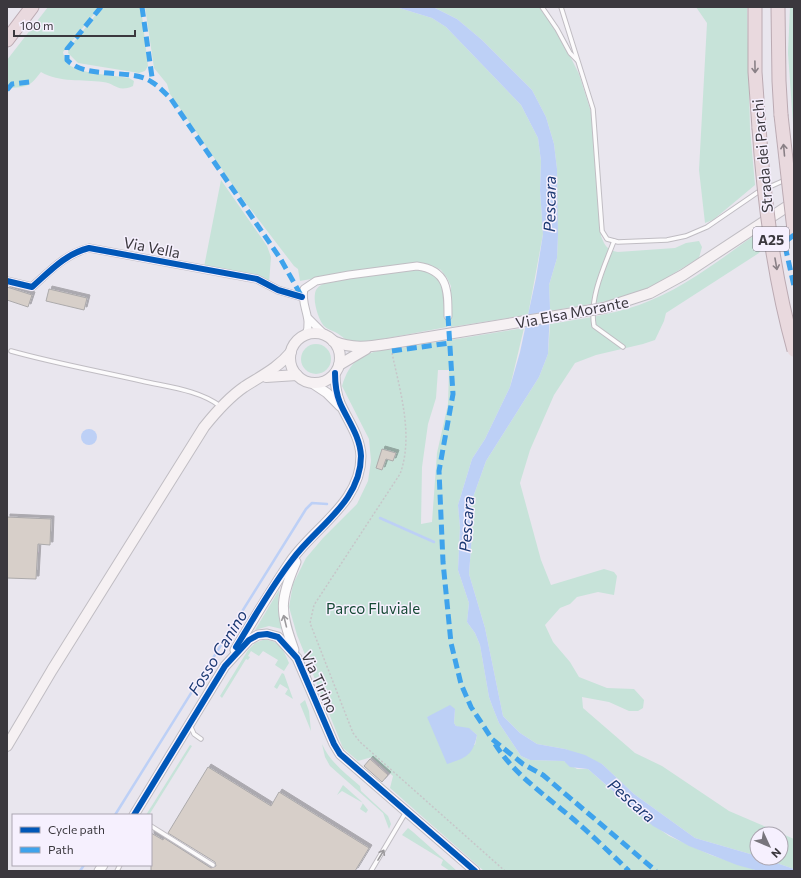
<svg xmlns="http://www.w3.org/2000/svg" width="801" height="878" font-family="Commissioner,sans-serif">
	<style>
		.green { fill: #c7e3d9; fill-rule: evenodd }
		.water { fill: #bdd0f6 }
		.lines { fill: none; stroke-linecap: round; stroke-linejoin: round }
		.stream { stroke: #bdd0f6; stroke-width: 2.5 }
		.building { fill: #d7cfc9; stroke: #acaaab; filter: url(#shadow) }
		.service-casing { stroke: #c0bdc3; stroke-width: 5.5 }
		.minor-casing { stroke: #c0bdc3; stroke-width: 9 }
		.tertiary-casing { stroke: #c0bdc3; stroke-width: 11 }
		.secondary-casing { stroke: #c0bdc3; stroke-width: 12 }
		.motorway-casing { stroke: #bbaab2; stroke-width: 15 }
		.path { stroke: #c7c6c9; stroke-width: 1.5; stroke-dasharray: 2 2; stroke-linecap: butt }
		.service { stroke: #fcfbfc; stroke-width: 3.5 }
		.minor { stroke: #fcfbfc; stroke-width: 7 }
		.tertiary { stroke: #fcfbfc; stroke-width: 9 }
		.secondary { stroke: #f6f1f3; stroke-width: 10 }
		.motorway { stroke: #e9d9de; stroke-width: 13 }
		.secondary-bridge-casing { stroke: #c0bdc3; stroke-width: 12; stroke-linecap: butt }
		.motorway-bridge-casing { stroke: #bbaab2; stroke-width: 15; stroke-linecap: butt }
		.secondary-bridge { stroke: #f6f1f3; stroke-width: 10 }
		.motorway-bridge { stroke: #e9d9de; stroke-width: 13 }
		.quiet { stroke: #3fa3ec; stroke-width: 5; stroke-dasharray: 10 5; stroke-linecap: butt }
		.cycleway-casing { stroke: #f6f0fe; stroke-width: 8 }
		.cycleway { stroke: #0057b8; stroke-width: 6 }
		.oneway { stroke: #898086 }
		.oneway2 { stroke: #9c9a9d }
		.labels { text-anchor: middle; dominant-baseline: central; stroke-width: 3; stroke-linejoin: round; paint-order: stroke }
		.shield { fill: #f6f0fe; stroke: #736f78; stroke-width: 1 }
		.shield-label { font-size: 14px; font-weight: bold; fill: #3b383e }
		.street-label { font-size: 15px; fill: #3b383e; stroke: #f6f0fe }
		.park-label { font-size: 15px; fill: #164935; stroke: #f6f0fe }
		.water-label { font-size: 16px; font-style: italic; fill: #1a3872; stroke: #f6f0fe }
	</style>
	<defs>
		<filter id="shadow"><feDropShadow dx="3" dy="-3" stdDeviation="0" flood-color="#0004"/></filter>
	</defs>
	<rect width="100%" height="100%" fill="#e9e6ee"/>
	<g class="green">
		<path d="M48,7H100L63,52C64,56 65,61 68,64C79,74 113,75 129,78L134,81L133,86C117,93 115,83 103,82C82,79 60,83 41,72C27,90 28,85 7,89V60Z"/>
		<path d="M102,7H141L148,66L145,71L139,73L78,63L68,53L69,48Z"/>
		<path d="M145,7H396L432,18L446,27L521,105L538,138L541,161L540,190L543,234L528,315L451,327V286L447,278L441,270L435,267L423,263L349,272L300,281L298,269L294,266L239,194L170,94L167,84L154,68Z"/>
		<path d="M433,7H539L560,36L579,74L591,112L601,236C605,246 607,250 618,252L675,248L686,243L699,241L702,247L699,258L648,289L625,298L550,311L549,285L557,258L558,235L557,169L554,144L546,117L532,90L482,40L457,19Z"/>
		<path d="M696,7H747L750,129L755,185L713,220L705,223L699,170L707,23Z"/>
		<path d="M790,7H794V138L788,53Z"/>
		<path d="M221,180L267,246L271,257L269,283L245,273L204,267Z"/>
		<path d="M762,230L764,245L759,253L666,313L664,321L655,340L643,344L596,355L575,363L554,395L530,450L520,483L541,560L551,585L604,569L614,572L617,576L614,595L598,592L577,597L570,604L560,608L545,625L553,642L570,662L579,677L607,688L634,689L644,700L643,708L638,711H629L609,702L582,697L583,708L635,753L662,766L729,811L794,839V869L762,858H781V834H757V856L695,838L634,794L602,764L565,749L537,744L520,733L503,716L485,628L469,574L472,534L471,503L486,461L539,377L548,354L550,324C580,319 610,315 639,305C684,289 723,257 762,230Z"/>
		<path d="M420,268L439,278L445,288L447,327L356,344C345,341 343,336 335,332C331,330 327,329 324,326C318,319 312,299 316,290C319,285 326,282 332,280Z"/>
		<path d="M524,328L510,387L485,439L472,459L458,505L460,527L458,570L469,603L467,622L475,633L480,645L489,697L493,708L499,723L521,756L530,760L564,761L577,769H588L640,815L669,836L711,855L759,871H484L390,788L393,776L372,757L358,761L343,748L297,635L289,607L293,584L306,558L323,538L357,504L368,481L371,461L369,439L342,386C350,360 361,354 387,349L389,350ZM438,370H449L448,404L437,453L432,522L421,524L422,467L428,424L436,398ZM455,709L454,723L456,726C466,731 466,724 477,735L475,745L427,717Z"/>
		<circle cx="316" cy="359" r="15"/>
		<path d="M279,590L278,609L282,629L269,626L255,630Z"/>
		<path d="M263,640C278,639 284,650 289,663L284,671L275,665L278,660L263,651L259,656L251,651L248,656L250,657L248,660L246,659L222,698L220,696L248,650L255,643Z"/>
		<path d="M282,673L284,674L293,699L285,694L288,689L280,684L277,689L274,687Z"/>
		<path d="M305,700L309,711L311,731L300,704Z"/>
		<path d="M322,744C330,762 346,774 360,786L361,791L388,816L391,824L389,829L383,813L330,766L325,757Z"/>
		<path d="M190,745L192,746L149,815H146Z"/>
		<path d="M343,785L361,801L368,810L366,813L360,809L363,803L342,791L337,795Z"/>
		<path d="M408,828L413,832L457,871H450L441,865L443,860L402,835Z"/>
	</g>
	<g class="water">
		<path d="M396,7H433L457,19L482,40L532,90L546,117L554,144L557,169L558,235L557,258L549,285L550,308L548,354L539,377L486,461L471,503L472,534L469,574L485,628L503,716L520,733L537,744L565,749L585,755L602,764L634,794L695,838L757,856V858H762L794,869V871H759L737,865L689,846L653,826L588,769L570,767L564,761L530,760L521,756L499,723L493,708L489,697L480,645L475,633L467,622L469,603L458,570L460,527L458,505L472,459L485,439L510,387L520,352L536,278L543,234L540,190L541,161L538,138L521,105L446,27L432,18Z"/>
		<circle cx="89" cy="437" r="8"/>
		<path d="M450,705L455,709L454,723L456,726L469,728L477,735C473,755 466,758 447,764L427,717Z"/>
	</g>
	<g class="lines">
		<g class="stream">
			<path d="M380,518L434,542"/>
			<path d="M115,815L306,509L312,503L327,504"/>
			<path d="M80,871L84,865"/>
		</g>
	</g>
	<g class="building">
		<path d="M7,287L32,295L28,307L7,300Z"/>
		<path d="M49,289L87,298L84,310L46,301Z"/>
		<path d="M382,449L396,453L393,461L386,459L382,470L376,468Z"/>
		<path d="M7,517L51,519L50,545L38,544L36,579L7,578Z"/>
		<path d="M370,759L388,775L382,782L364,766Z"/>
		<path d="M208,767L271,806L279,792L369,848L355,871H151V833L163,840L164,838L211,868L216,866L215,862L168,833Z"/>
	</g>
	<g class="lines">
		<g class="service-casing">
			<g id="service">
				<path d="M542,7L557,29L570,53L577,60"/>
				<path d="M561,7L593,109L602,231L607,239L618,242L667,240L686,236L707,227L761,190"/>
				<path d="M767,188L785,180"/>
				<path d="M614,241C604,267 589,298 594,326L623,347"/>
				<path d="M11,351C54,363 98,371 142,381C168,387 199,390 220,406"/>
				<path d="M190,725L194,734L201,739"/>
				<path d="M151,826L213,865"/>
				<path d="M117,871L120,865"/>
				<path d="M371,871L406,812"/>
			</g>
		</g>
		<g class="minor-casing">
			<g id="minor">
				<path d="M7,281L32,287C50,271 65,254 89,248L257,279L278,290L302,297"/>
				<path d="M309,319L325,335"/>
				<path d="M306,335C313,317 300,306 304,289L316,281L349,275L417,266C448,270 448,290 448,316"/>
			</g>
		</g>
		<g class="tertiary-casing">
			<g id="tertiary">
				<path d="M312,383L327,393L340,406"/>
				<path d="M235,650C253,620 271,590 290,562C314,527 361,503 361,456C360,436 348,421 340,403C336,393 335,384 335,373"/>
				<path d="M294,650C280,611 279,601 296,562"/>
				<path d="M134,815L225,666L249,640L258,635L267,634L278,637L297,658L334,744L340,754L475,871"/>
				<path d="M99,871L103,865"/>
			</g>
		</g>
		<g class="secondary-casing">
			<g id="secondary">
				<path d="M604,308L650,293L683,275L794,202"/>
				<circle cx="315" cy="358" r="25"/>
				<path d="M333,341C352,349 368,347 387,344"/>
				<path d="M339,365L366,349"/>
				<path d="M266,377L297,375"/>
				<path d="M7,746L52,670L204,427C216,412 228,398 244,387C261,376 278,368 291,352"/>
			</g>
		</g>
		<g class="motorway-casing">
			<g id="motorway">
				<path d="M755,7V72L759,128"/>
				<path d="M778,7L779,81L781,115"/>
				<path d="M7,40L32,7"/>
			</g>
		</g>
		<path class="path" d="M392,353C400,391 414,436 400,474L314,605L310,623L353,733L360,742L505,871"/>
		<use href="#service" class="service"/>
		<use href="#minor" class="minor"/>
		<use href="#tertiary" class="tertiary"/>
		<use href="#secondary" class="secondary"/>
		<use href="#motorway" class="motorway"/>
		<g class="secondary-bridge-casing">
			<path id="secondary-bridge" d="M387,344L604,308"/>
		</g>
		<g class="motorway-bridge-casing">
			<g id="motorway-bridge">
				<path d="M781,115L794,230"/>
				<path d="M759,128C764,202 774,278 794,350"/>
			</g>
		</g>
		<use href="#secondary-bridge" class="secondary-bridge"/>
		<use href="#motorway-bridge" class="motorway-bridge"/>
		<g class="quiet">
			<path d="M101,7L67,49V60C85,78 121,70 144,78C155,82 163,91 171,99L280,258L302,297"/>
			<path d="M142,7L153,84"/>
			<path d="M7,90L12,84L30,82"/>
			<path d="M794,235L786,241L785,246L794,286"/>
			<path d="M448,316L453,394L439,471L443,562L451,643L461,684L471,707L492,739L523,764L543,775L656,871"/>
			<path d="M392,351L450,343"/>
			<path d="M495,744C512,771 537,789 561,809C585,828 607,850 629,871"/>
		</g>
		<g class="cycleway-casing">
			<g id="cycleway">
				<path d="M7,281L32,287C50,271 65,254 89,248L257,279L278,290L302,297"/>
				<path d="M236,647C254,618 271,587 292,560C316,527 361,502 361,456C360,436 348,421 340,403C336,393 335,384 335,373"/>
				<path d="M134,815L225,666L249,640L258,635L267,634L278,637L297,658L334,744L340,754L475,871"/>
			</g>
		</g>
		<use href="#cycleway" class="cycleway"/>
	</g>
	<defs><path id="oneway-shaft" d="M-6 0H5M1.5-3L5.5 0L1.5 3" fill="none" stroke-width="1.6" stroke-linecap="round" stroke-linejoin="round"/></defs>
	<g class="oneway">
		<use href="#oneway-shaft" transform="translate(755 67) rotate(89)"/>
		<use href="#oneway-shaft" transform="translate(784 150) rotate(-95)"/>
		<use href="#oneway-shaft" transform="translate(776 264) rotate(80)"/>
	</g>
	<g class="oneway2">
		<use href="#oneway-shaft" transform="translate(285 621) rotate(-104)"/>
		<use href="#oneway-shaft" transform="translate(381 855) rotate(-59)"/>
	</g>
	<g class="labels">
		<rect class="shield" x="753" y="227" width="36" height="24" rx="3"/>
		<g class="shield-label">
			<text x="771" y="239">A25</text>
		</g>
		<g class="street-label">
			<text transform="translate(762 156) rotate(-95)">Strada dei Parchi</text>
			<text transform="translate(152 247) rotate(11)">Via Vella</text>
			<text transform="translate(572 312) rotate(-11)">Via Elsa Morante</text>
			<text transform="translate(320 682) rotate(65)">Via Tirino</text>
		</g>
		<g class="park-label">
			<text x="373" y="608">Parco Fluviale</text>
		</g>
		<g class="water-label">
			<text transform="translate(549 204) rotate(-89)">Pescara</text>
			<text transform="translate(466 524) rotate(-86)">Pescara</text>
			<text transform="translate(217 652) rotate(-58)">Fosso Canino</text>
			<text transform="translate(632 800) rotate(41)">Pescara</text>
		</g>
	</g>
	<rect width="801" height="878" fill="none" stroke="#3b383e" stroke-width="16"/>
	<rect x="12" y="814" width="140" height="52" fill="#f6f0fe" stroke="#aba6b1"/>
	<rect x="20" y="827" width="20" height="6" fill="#0057b8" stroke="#aba6b1"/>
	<text x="48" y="834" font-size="12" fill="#3b383e">Cycle path</text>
	<rect x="20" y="847" width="20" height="6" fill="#3fa3ec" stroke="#aba6b1"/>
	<text x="48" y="854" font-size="12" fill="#3b383e">Path</text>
	<g transform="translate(769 846) rotate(134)"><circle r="19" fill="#f6f0fe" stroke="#aba6b1"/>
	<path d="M0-3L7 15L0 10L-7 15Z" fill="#78757c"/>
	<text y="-6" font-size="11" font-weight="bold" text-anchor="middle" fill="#3b383e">N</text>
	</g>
	<path d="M14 30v6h121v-6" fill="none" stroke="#3b383e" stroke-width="2"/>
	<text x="20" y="30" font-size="12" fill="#3b383e" stroke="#f6f0fe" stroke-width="3" paint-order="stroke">100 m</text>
</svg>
